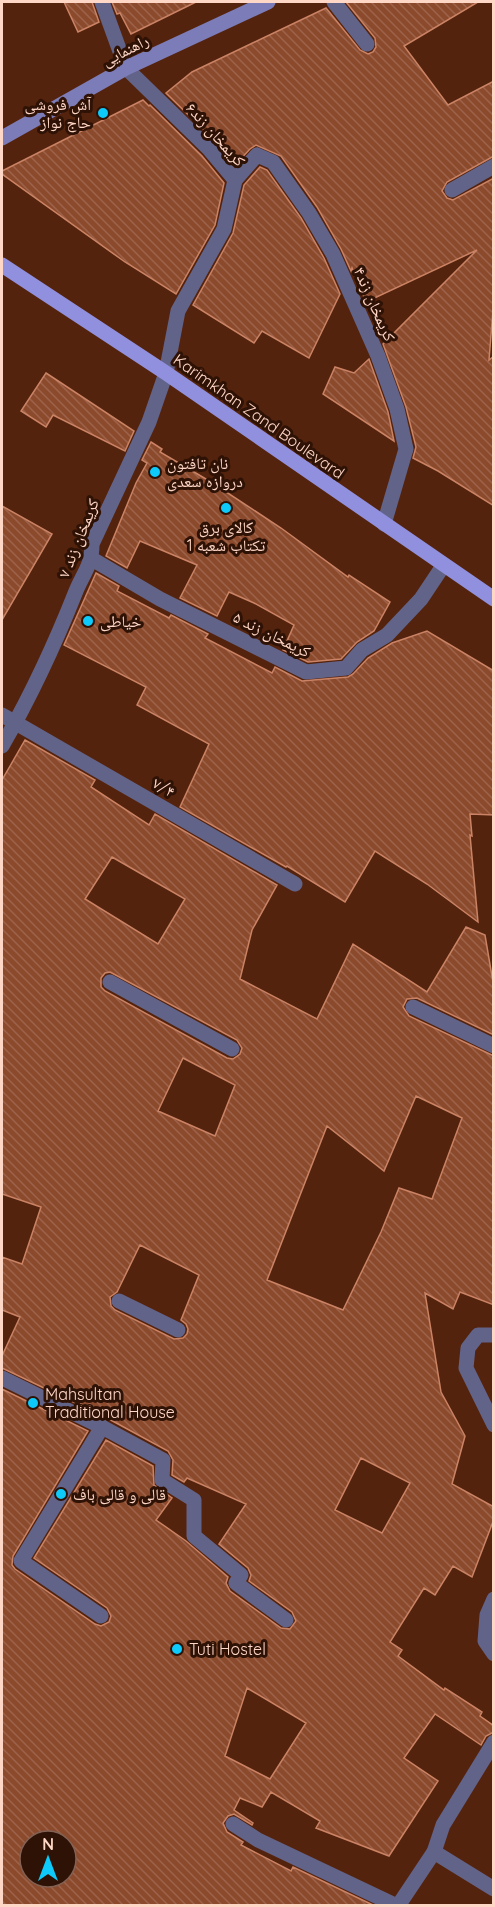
<svg xmlns="http://www.w3.org/2000/svg" width="495" height="1907" font-family="Quicksand,'Noto Naskh Arabic',sans-serif">
	<style>
		.building { fill: url(#building-back-hatch); stroke: #cb8365; stroke-width: 1.5; fill-rule: evenodd }
		.lines { fill: none; stroke-linecap: round; stroke-linejoin: round }
		.lane { stroke: #626389; stroke-width: 15 }
		.street { stroke: #626389; stroke-width: 15 }
		.secondary { stroke: #7c7cb9; stroke-width: 15 }
		.primary { stroke: #9090de; stroke-width: 15 }
		.poi-dot { fill: #0dcafa; stroke: #2e1206; stroke-width: 2 }
		.labels { text-anchor: middle; dominant-baseline: central; stroke-width: 6; stroke-linejoin: round; paint-order: stroke }
		.street-label { font-size: 16px; fill: #ffd7c7; stroke: #2e1206 }
		.poi-label { font-size: 16px; fill: #ffd7c7; stroke: #2e1206; text-anchor: start }
	</style>
	<defs>
		<pattern id="building-back-hatch" width="6" height="6" patternUnits="userSpaceOnUse" patternTransform="scale(1.5)"><rect width="6" height="6" fill="#8c4a2d"/><path d="M-1 5l2 2M0 0l6 6M5-1l2 2" fill="none" stroke="#9d634a"/></pattern>
	</defs>
	<rect width="100%" height="100%" fill="#54230d"/>
	<g class="building">
		<path d="M64,2H92L99,22L78,32Z"/>
		<path d="M112,2H196L131,34L120,13L117,14Z"/>
		<path d="M346,2H478L404,46L448,105L494,81V156L447,182L442,191L447,198L453,200L494,178V298L489,360L494,356V506L438,471L413,458L416,447L406,407L383,344L477,250L366,302L352,268L351,271L341,249L317,207L281,156L256,145L250,149L235,165L216,142L166,93L192,72L326,8L360,50L368,54L373,52L376,47L375,38Z"/>
		<path d="M143,100L149,106L150,105L202,156L224,183L215,225L176,294L125,262L2,174V171Z"/>
		<path d="M260,167L267,170L301,218L324,258L340,294L309,358L262,331L254,343L193,305L233,233L244,185Z"/>
		<path d="M369,359L388,412L394,441L323,394L335,367L354,373Z"/>
		<path d="M46,373L134,431L125,451L53,415L46,427L21,411Z"/>
		<path d="M151,442L162,449L160,452L211,482L281,528L348,577L349,575L390,602L374,631L357,642L341,659L308,662L283,650L294,625L254,603L229,592L217,616L180,598L197,565L140,541L127,568L106,556L136,483L147,463L142,460Z"/>
		<path d="M2,506L52,534L2,620Z"/>
		<path d="M96,573L119,586L117,591L169,618L171,615L208,634L205,638L272,673L275,667L302,681L348,677L353,674L368,658L392,643L427,631L494,671V815L470,814L472,836L470,835L478,922L427,884L375,851L345,902L287,866L286,867L180,807L209,744L137,705L146,687L64,645Z"/>
		<path d="M25,740L95,780L91,787L149,825L155,814L277,885L252,930L240,979L317,1019L353,944L427,992L466,927L485,935L494,988V1035L417,998L407,999L403,1007L409,1016L494,1056V1305L460,1292L453,1309L425,1293L441,1392L465,1436L452,1484L494,1507V1519L472,1577L453,1566L435,1595L424,1588L390,1642L402,1650L398,1656L444,1690L445,1688L482,1712L480,1716L494,1726V1732L486,1736L481,1745L435,1714L404,1758L438,1781L389,1856L316,1828L320,1821L271,1792L262,1807L240,1798L234,1810L253,1823L252,1825L234,1814L228,1816L223,1823L227,1832L243,1842L241,1845L291,1871L293,1867L373,1905H2V1389L88,1431L13,1556L12,1565L15,1569L95,1624L101,1626L109,1622L111,1616L107,1608L34,1558L106,1440L153,1466L154,1485L172,1498L156,1520L186,1541L228,1577L226,1583L230,1591L281,1628L290,1629L296,1621L292,1612L249,1581L251,1575L248,1568L219,1544L246,1504L187,1478L184,1482L172,1475L173,1460L168,1451L107,1418L2,1368V1356L20,1317L2,1310V1257L22,1264L41,1207L2,1194V780ZM112,857L185,899L158,944L85,899ZM110,972L237,1040L242,1048L240,1054L233,1059L227,1058L105,991L101,987V978L105,973ZM183,1058L235,1085L215,1136L158,1111ZM416,1096L462,1118L432,1199L399,1188L381,1232L343,1310L267,1280L327,1126L384,1171ZM140,1245L199,1275L181,1320L186,1324L188,1329L187,1334L183,1338L174,1339L115,1310L111,1306L110,1297L117,1292ZM361,1458L410,1483L382,1533L335,1510ZM247,1688L306,1723L270,1779L225,1756ZM30,1841H66V1877H30Z"/>
	</g>
	<g class="lines">
		<g class="lane">
			<path d="M334,2L367,44"/>
			<path d="M235,180L257,155L273,162L309,213L333,254L378,356L397,409L406,449L384,524"/>
			<path d="M452,190L494,166"/>
			<path d="M92,559L160,599L306,672L346,668L362,650L387,635L421,599L443,566"/>
			<path d="M2,715L295,884"/>
			<path d="M2,746C31,696 55,644 76,591C84,572 92,565 92,544L149,422L166,373L178,311L224,229L235,180L209,149L126,68L102,2"/>
			<path d="M110,982L232,1049"/>
			<path d="M413,1007L494,1046"/>
			<path d="M119,1301L178,1330"/>
			<path d="M2,1378L102,1427L163,1460L162,1480L194,1500V1536L241,1575L236,1583L286,1620"/>
			<path d="M101,1616L21,1561L102,1427"/>
			<path d="M233,1824L258,1840L397,1906"/>
		</g>
		<g class="street">
			<path d="M494,1335H478L468,1348L466,1368L494,1425"/>
			<path d="M494,1599L487,1615L485,1641L494,1654"/>
			<path d="M434,1852L494,1889"/>
			<path d="M398,1906L434,1852L443,1825L494,1742"/>
		</g>
		<path class="secondary" d="M2,138L126,68L268,2"/>
		<path class="primary" d="M2,265L166,373L494,599"/>
	</g>
	<g class="poi-dot">
		<circle cx="103" cy="113" r="6"/>
		<circle cx="155" cy="472" r="6"/>
		<circle cx="226" cy="508" r="6"/>
		<circle cx="88" cy="621" r="6"/>
		<circle cx="33" cy="1403" r="6"/>
		<circle cx="61" cy="1494" r="6"/>
		<circle cx="177" cy="1649" r="6"/>
	</g>
	<g class="labels">
		<g class="street-label">
			<text transform="translate(125 50) rotate(-27)">راهنمایی</text>
			<text transform="translate(216 134) rotate(48)">کریمخان زند۶</text>
			<text transform="translate(375 304) rotate(66)">کریمخان زند۴</text>
			<text transform="translate(259 416) rotate(35)">Karimkhan Zand Boulevard</text>
			<text transform="translate(78 538) rotate(-68)">کریمخان زند ۷</text>
			<text transform="translate(272 634) rotate(26)">کریمخان زند ۵</text>
			<text transform="translate(164 787) rotate(30)">۷/۴</text>
		</g>
		<g class="poi-label">
			<text x="91" y="104" text-anchor="end">آش فروشی<tspan x="91" dy="18">حاج نواز</tspan></text>
			<text x="167" y="463">نان تافتون<tspan x="167" dy="18">دروازه سعدی</tspan></text>
			<text x="226" y="527" text-anchor="middle">کالای برق<tspan x="226" dy="18">تکتاب شعبه 1</tspan></text>
			<text x="100" y="621">خیاطی</text>
			<text x="45" y="1394">Mahsultan<tspan x="45" dy="18">Traditional House</tspan></text>
			<text x="73" y="1494">قالی و قالی باف</text>
			<text x="189" y="1649">Tuti Hostel</text>
		</g>
	</g>
	<rect width="495" height="1907" fill="none" stroke="#ffd7c7" stroke-width="6"/>
	<g transform="translate(48 1859)"><circle r="28" fill="#2e1206" stroke="#826153" stroke-width="1.5"/>
	<path d="M0-4.5L10 22L0 15L-10 22Z" fill="#0dcafa"/>
	<text y="-9" font-size="16" font-weight="bold" text-anchor="middle" fill="#ffd7c7">N</text>
	</g>
</svg>
